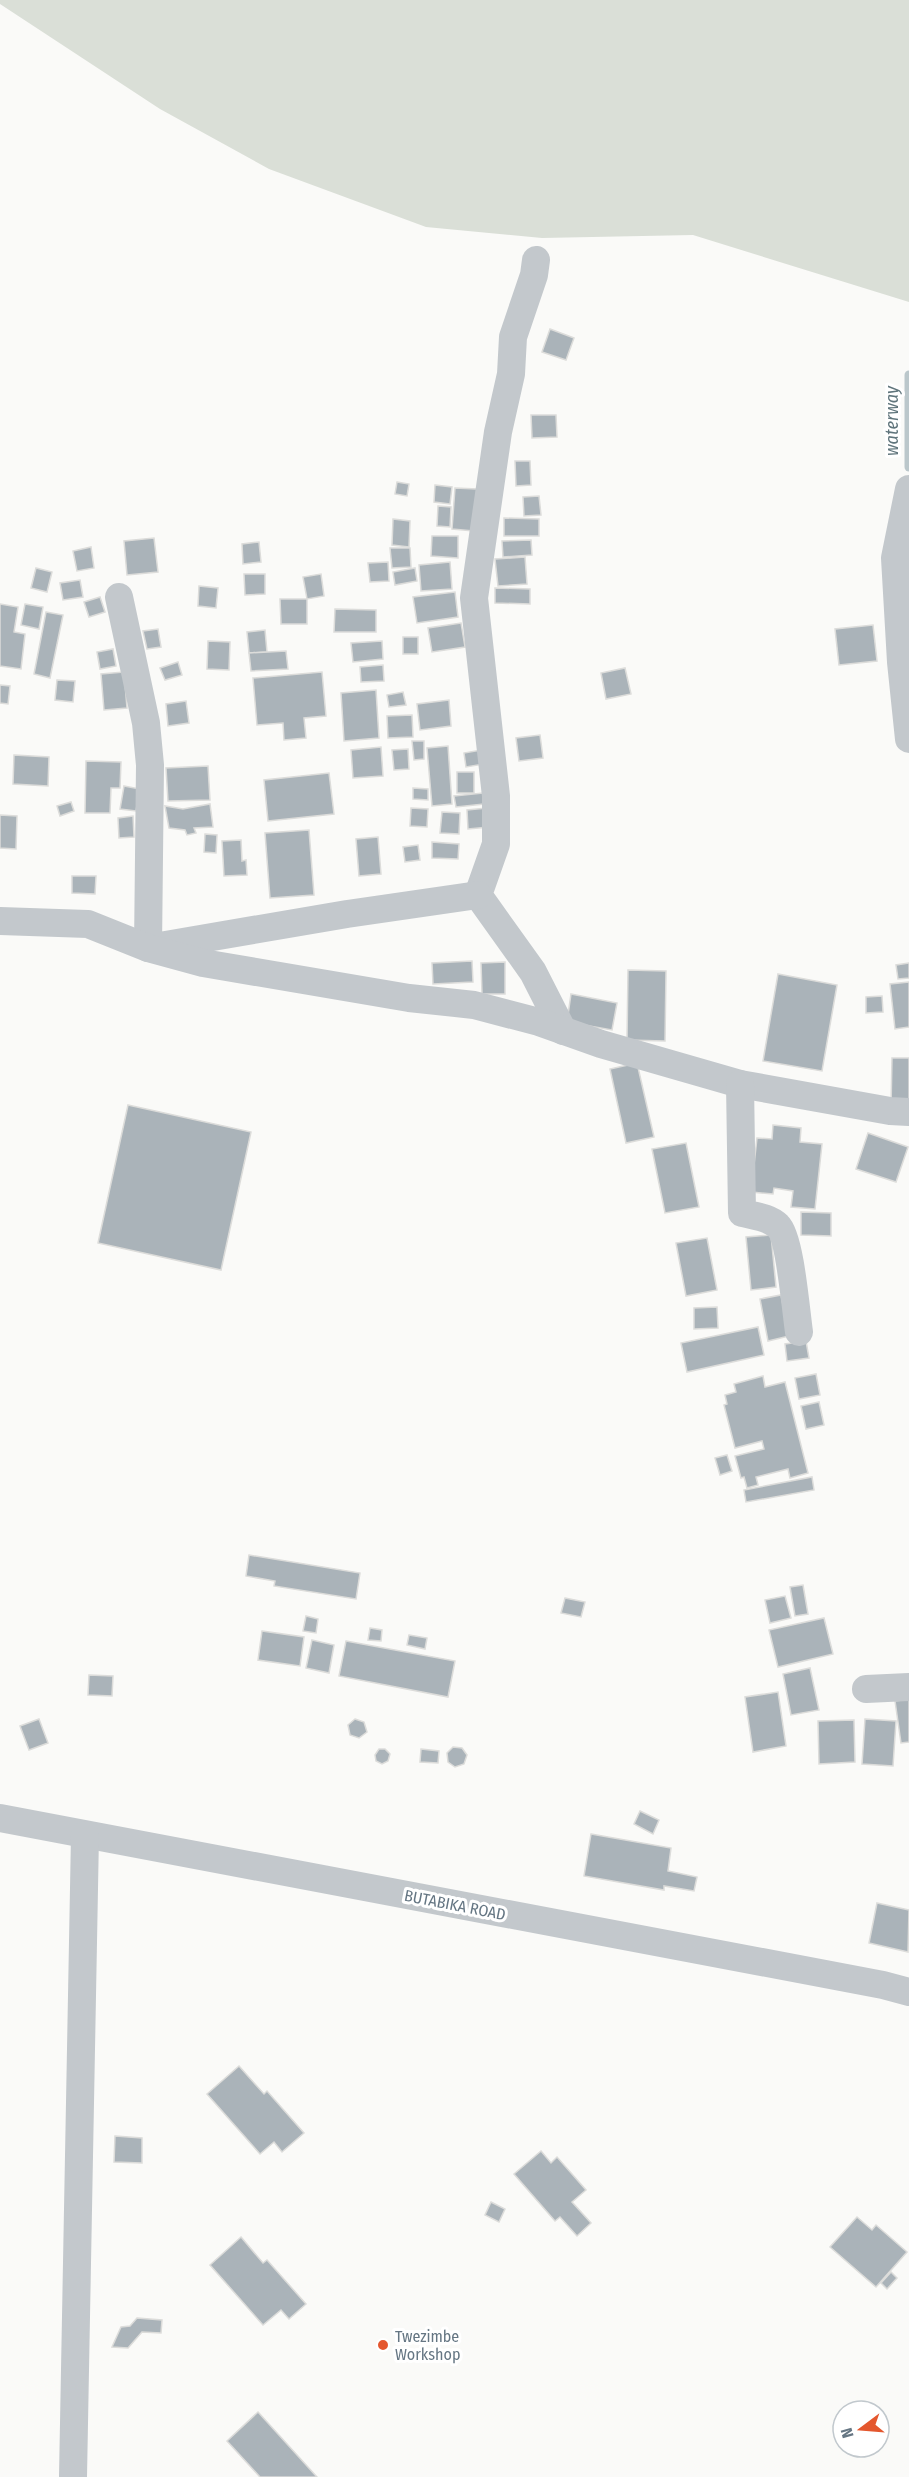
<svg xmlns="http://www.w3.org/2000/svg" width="909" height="2477" font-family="'Fira Sans Condensed',sans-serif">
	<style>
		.green { fill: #dadfd7 }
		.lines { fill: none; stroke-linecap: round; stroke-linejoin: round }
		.stream { stroke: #bbc7cb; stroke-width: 9 }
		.building { fill: #aab3b9; stroke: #dcdcda; stroke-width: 1.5 }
		.minor { stroke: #c3c8cc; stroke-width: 28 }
		.poi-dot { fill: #e4572e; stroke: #fff; stroke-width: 2 }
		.labels { text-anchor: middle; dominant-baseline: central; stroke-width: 6; stroke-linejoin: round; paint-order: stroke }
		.street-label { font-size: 16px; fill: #657683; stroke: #fff }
		.poi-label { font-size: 16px; fill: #657683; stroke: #fff; text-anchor: start }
		.water-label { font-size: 18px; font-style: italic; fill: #60757c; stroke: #fff }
	</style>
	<rect width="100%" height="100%" fill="#fafaf8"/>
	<path class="green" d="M0,0H909V302L693,235L542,238L426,227L269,169L160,109L0,4Z"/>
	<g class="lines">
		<path class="stream" d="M909,375V467"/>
	</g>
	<g class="building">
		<path d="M550,329L574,338L566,360L542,352Z"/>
		<path d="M531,415H556L557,437L532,438Z"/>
		<path d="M515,461H530L531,485L516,486Z"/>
		<path d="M397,482L409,484L407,496L395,494Z"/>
		<path d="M435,485L452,487L450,504L434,502Z"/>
		<path d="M455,488L477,489L474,531L452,529Z"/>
		<path d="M539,496L541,515L524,516L523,497Z"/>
		<path d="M438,506L451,507L450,527L437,526Z"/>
		<path d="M504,518L539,519V536H504Z"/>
		<path d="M393,519L410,521L409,547L392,545Z"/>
		<path d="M432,536H458V558L431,556Z"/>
		<path d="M154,538L158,572L127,575L124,541Z"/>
		<path d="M531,540L532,555L503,557L502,541Z"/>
		<path d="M259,542L261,562L243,564L242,544Z"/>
		<path d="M91,547L94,568L77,571L73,551Z"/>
		<path d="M390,548H410L411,567L392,568Z"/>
		<path d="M525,557L527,584L498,586L495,559Z"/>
		<path d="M388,562L389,581L370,582L368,563Z"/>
		<path d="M450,562L452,589L421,591L419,565Z"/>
		<path d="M36,568L52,572L47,592L31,588Z"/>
		<path d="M415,568L417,581L395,585L393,572Z"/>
		<path d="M244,574H265V594L245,595Z"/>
		<path d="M321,574L324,596L307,599L303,577Z"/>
		<path d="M80,580L83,597L63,600L60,583Z"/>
		<path d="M199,586L218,588L216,608L198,606Z"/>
		<path d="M495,588L530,589V604L495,603Z"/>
		<path d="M455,592L458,617L417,623L413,597Z"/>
		<path d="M100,597L105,612L89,617L84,602Z"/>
		<path d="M280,599H307V624H281Z"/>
		<path d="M0,604L18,607L14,632L25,634L21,669L0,666Z"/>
		<path d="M25,604L43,607L39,629L21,625Z"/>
		<path d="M335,609L376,610V632H334Z"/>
		<path d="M46,612L63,615L50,678L34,674Z"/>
		<path d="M461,623L465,647L432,652L428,628Z"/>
		<path d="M873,625L877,661L839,665L835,629Z"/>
		<path d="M158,629L161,647L147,649L143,631Z"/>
		<path d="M265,630L267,652L249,653L247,632Z"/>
		<rect x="403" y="637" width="15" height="17"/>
		<path d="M208,641L230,642L229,670L207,669Z"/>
		<path d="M382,641L383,659L353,662L351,643Z"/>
		<path d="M113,649L116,666L100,669L97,652Z"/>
		<path d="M286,651L288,669L251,671L249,653Z"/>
		<path d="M178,662L182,675L165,680L160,668Z"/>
		<path d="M383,665L384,681L361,682L360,667Z"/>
		<path d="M625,668L631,694L606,699L601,673Z"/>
		<path d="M124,672L127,708L104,710L101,674Z"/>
		<path d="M322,672L326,716L304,718L306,738L284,740L283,723L257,725L253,678Z"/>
		<path d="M57,680L75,681L73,702L55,700Z"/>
		<path d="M0,685L10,686L8,704L0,703Z"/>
		<path d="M376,690L379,738L344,741L341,693Z"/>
		<path d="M403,692L406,705L389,707L387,695Z"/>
		<path d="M449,700L451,726L420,730L417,704Z"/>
		<path d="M186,701L189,723L168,726L166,704Z"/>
		<path d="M412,715L413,737L388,738L387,716Z"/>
		<path d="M540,735L543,758L519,761L516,738Z"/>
		<path d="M412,741H424V759L414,760Z"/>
		<path d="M448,746L452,804L432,806L427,748Z"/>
		<path d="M381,747L383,776L353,778L351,750Z"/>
		<path d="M408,749L409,769L394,770L392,750Z"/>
		<path d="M481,750L484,764L466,767L464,753Z"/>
		<path d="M14,755L49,757L48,786L13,784Z"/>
		<path d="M86,761L121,762L120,788H111L110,813H85Z"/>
		<path d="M208,766L210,800L168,801L166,768Z"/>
		<rect x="457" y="772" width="17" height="21"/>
		<path d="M329,773L334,814L268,821L264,780Z"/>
		<path d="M124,786L140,789L136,811L120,809Z"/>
		<path d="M413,788L428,789V800L413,799Z"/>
		<path d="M483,793L484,804L456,807L454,796Z"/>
		<path d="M71,802L74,811L60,816L57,806Z"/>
		<path d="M210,804L213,827L194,828L196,833L187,835L185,830L169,828L165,806L183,809Z"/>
		<path d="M411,808L428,809L427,827L410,826Z"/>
		<path d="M487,808L489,827L468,829L467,810Z"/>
		<path d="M442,812L460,813L459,834L440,833Z"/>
		<path d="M0,815L17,816L16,849L0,848Z"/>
		<path d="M133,816L134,837L119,838L118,818Z"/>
		<path d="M309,830L314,895L270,898L265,833Z"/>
		<path d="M205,834L217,835L216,853L204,852Z"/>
		<path d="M378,837L381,874L359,876L356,839Z"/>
		<path d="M241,840L242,861L246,860L247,875L224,876L222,841Z"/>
		<path d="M432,842L459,844L458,859L432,858Z"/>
		<path d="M418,845L420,860L405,862L403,847Z"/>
		<path d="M72,876H96L95,894L72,893Z"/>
		<path d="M472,961L473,982L433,984L432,963Z"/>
		<path d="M505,962V994H482L481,963Z"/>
		<path d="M909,963V978L898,979L896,965Z"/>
		<path d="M628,970L666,971L665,1041L627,1040Z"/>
		<path d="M778,974L837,985L822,1071L763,1061Z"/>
		<path d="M909,982V1027L895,1029L890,984Z"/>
		<path d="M571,994L617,1003L612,1030L567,1022Z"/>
		<path d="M882,996L883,1012L866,1013V997Z"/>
		<path d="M892,1058H909V1108L891,1107Z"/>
		<path d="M637,1063L654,1137L626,1143L610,1069Z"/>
		<path d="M128,1105L251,1132L221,1270L98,1243Z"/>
		<path d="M773,1125L801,1128L800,1142L822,1144L815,1209L791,1207L793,1191L774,1188L773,1194L751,1192L757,1138L772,1139Z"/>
		<path d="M868,1133L908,1147L896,1182L856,1169Z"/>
		<path d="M686,1143L699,1207L665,1213L652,1149Z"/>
		<path d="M801,1212L831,1213V1236L801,1235Z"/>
		<path d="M771,1235L776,1287L751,1290L746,1237Z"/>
		<path d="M707,1238L717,1290L686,1296L676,1243Z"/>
		<path d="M781,1295L789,1336L768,1341L760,1299Z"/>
		<path d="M717,1307L718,1328L694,1329V1308Z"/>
		<path d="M758,1327L764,1355L687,1372L681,1343Z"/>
		<path d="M806,1341L809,1358L787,1361L785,1344Z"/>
		<path d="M816,1374L820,1395L799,1399L795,1378Z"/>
		<path d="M763,1376L765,1387L785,1382L808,1473L790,1478L788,1469L756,1477L758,1485L747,1488L744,1477L741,1478L735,1456L764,1449L762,1441L735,1448L724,1405L727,1404L725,1395L736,1392L734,1384Z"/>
		<path d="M819,1402L824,1425L806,1429L801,1406Z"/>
		<path d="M727,1455L732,1471L720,1475L715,1458Z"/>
		<path d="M812,1477L814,1490L746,1502L744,1490Z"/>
		<path d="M249,1555L360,1573L356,1599L274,1586L275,1581L246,1576Z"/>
		<path d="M803,1585L808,1614L795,1616L790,1587Z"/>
		<path d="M785,1596L791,1618L770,1623L765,1600Z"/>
		<path d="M565,1598L585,1602L581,1617L561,1613Z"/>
		<path d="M306,1616L318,1619L316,1633L303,1631Z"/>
		<path d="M824,1618L833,1654L778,1667L769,1630Z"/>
		<path d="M370,1628L382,1630L381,1641L368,1640Z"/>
		<path d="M262,1631L304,1637L300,1666L258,1660Z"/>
		<path d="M409,1635L427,1638L425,1649L407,1645Z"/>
		<path d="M312,1640L334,1645L329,1673L306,1668Z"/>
		<path d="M346,1641L455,1661L448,1697L339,1676Z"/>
		<path d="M810,1668L819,1710L791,1715L783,1674Z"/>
		<path d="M89,1675L113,1676L112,1696L88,1695Z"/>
		<path d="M778,1692L786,1746L753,1752L745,1697Z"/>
		<path d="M909,1699V1742L901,1743L895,1701Z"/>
		<path d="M39,1719L48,1743L29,1750L20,1726Z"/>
		<path d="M355,1719L364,1722L367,1732L359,1738L350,1735L348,1725Z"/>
		<path d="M865,1719L896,1721L893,1766L862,1764Z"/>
		<path d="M854,1720L855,1762L819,1764L818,1721Z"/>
		<path d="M453,1747L462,1748L467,1755L464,1764L455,1767L448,1762L447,1753Z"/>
		<path d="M379,1749H385L390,1754L388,1761L382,1764L376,1761L375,1755Z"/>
		<path d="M421,1749L439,1751L438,1763L420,1762Z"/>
		<path d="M640,1811L659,1820L653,1834L634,1824Z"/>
		<path d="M591,1834L671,1848L668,1871L697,1877L694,1891L664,1886V1890L584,1876Z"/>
		<path d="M877,1903L909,1910L908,1952L869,1943Z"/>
		<path d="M239,2066L264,2094L267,2091L304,2133L282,2152L274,2142L260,2154L207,2094Z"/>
		<path d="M115,2136L142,2138V2163L114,2162Z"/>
		<path d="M541,2151L551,2163L557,2157L586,2190L572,2202L591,2223L577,2236L560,2217L555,2221L514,2174Z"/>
		<path d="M491,2202L505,2209L499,2222L485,2215Z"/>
		<path d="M857,2217L872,2230L876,2225L907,2252L876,2287L830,2247Z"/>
		<path d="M241,2237L263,2263L267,2260L306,2304L289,2319L281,2310L263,2325L210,2265Z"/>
		<path d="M891,2272L897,2278L887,2289L881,2283Z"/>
		<path d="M137,2318L162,2320L161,2333L142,2332L128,2348L112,2347L121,2327L130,2326Z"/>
		<path d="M258,2412L317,2477H260L227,2441Z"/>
	</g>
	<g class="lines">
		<g class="minor">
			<path d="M536,260L534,275L513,337L511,374L498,432L474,598L496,796V844L478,895L533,972L563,1031"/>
			<path d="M909,489L895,558L901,662L909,739"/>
			<path d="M119,597L146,723L150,765L148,948L347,914L478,895"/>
			<path d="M0,921L88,924L148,948L203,963L409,998L474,1005L539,1022L601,1044L740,1084L890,1111L909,1112"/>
			<path d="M740,1084L742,1213C754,1216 769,1217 778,1226C790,1237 796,1312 799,1332"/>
			<path d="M866,1689L909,1687"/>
			<path d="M0,1818L883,1985L909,1992"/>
			<path d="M73,2477L85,1835"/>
		</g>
	</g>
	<circle class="poi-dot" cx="383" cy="2345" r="6"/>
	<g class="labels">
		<g class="street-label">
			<text transform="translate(455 1905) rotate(11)">BUTABIKA ROAD</text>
		</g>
		<g class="poi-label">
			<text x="395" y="2336">Twezimbe<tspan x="395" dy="18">Workshop</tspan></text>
		</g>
		<g class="water-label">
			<text transform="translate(892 421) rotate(-90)">waterway</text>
		</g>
	</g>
	<g transform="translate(861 2429) rotate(254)"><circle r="28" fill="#ffffff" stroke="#c1c8cd" stroke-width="1.5"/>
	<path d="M0-4.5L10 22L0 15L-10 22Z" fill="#e4572e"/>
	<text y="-9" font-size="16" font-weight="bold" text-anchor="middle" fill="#657683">N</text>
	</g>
</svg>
